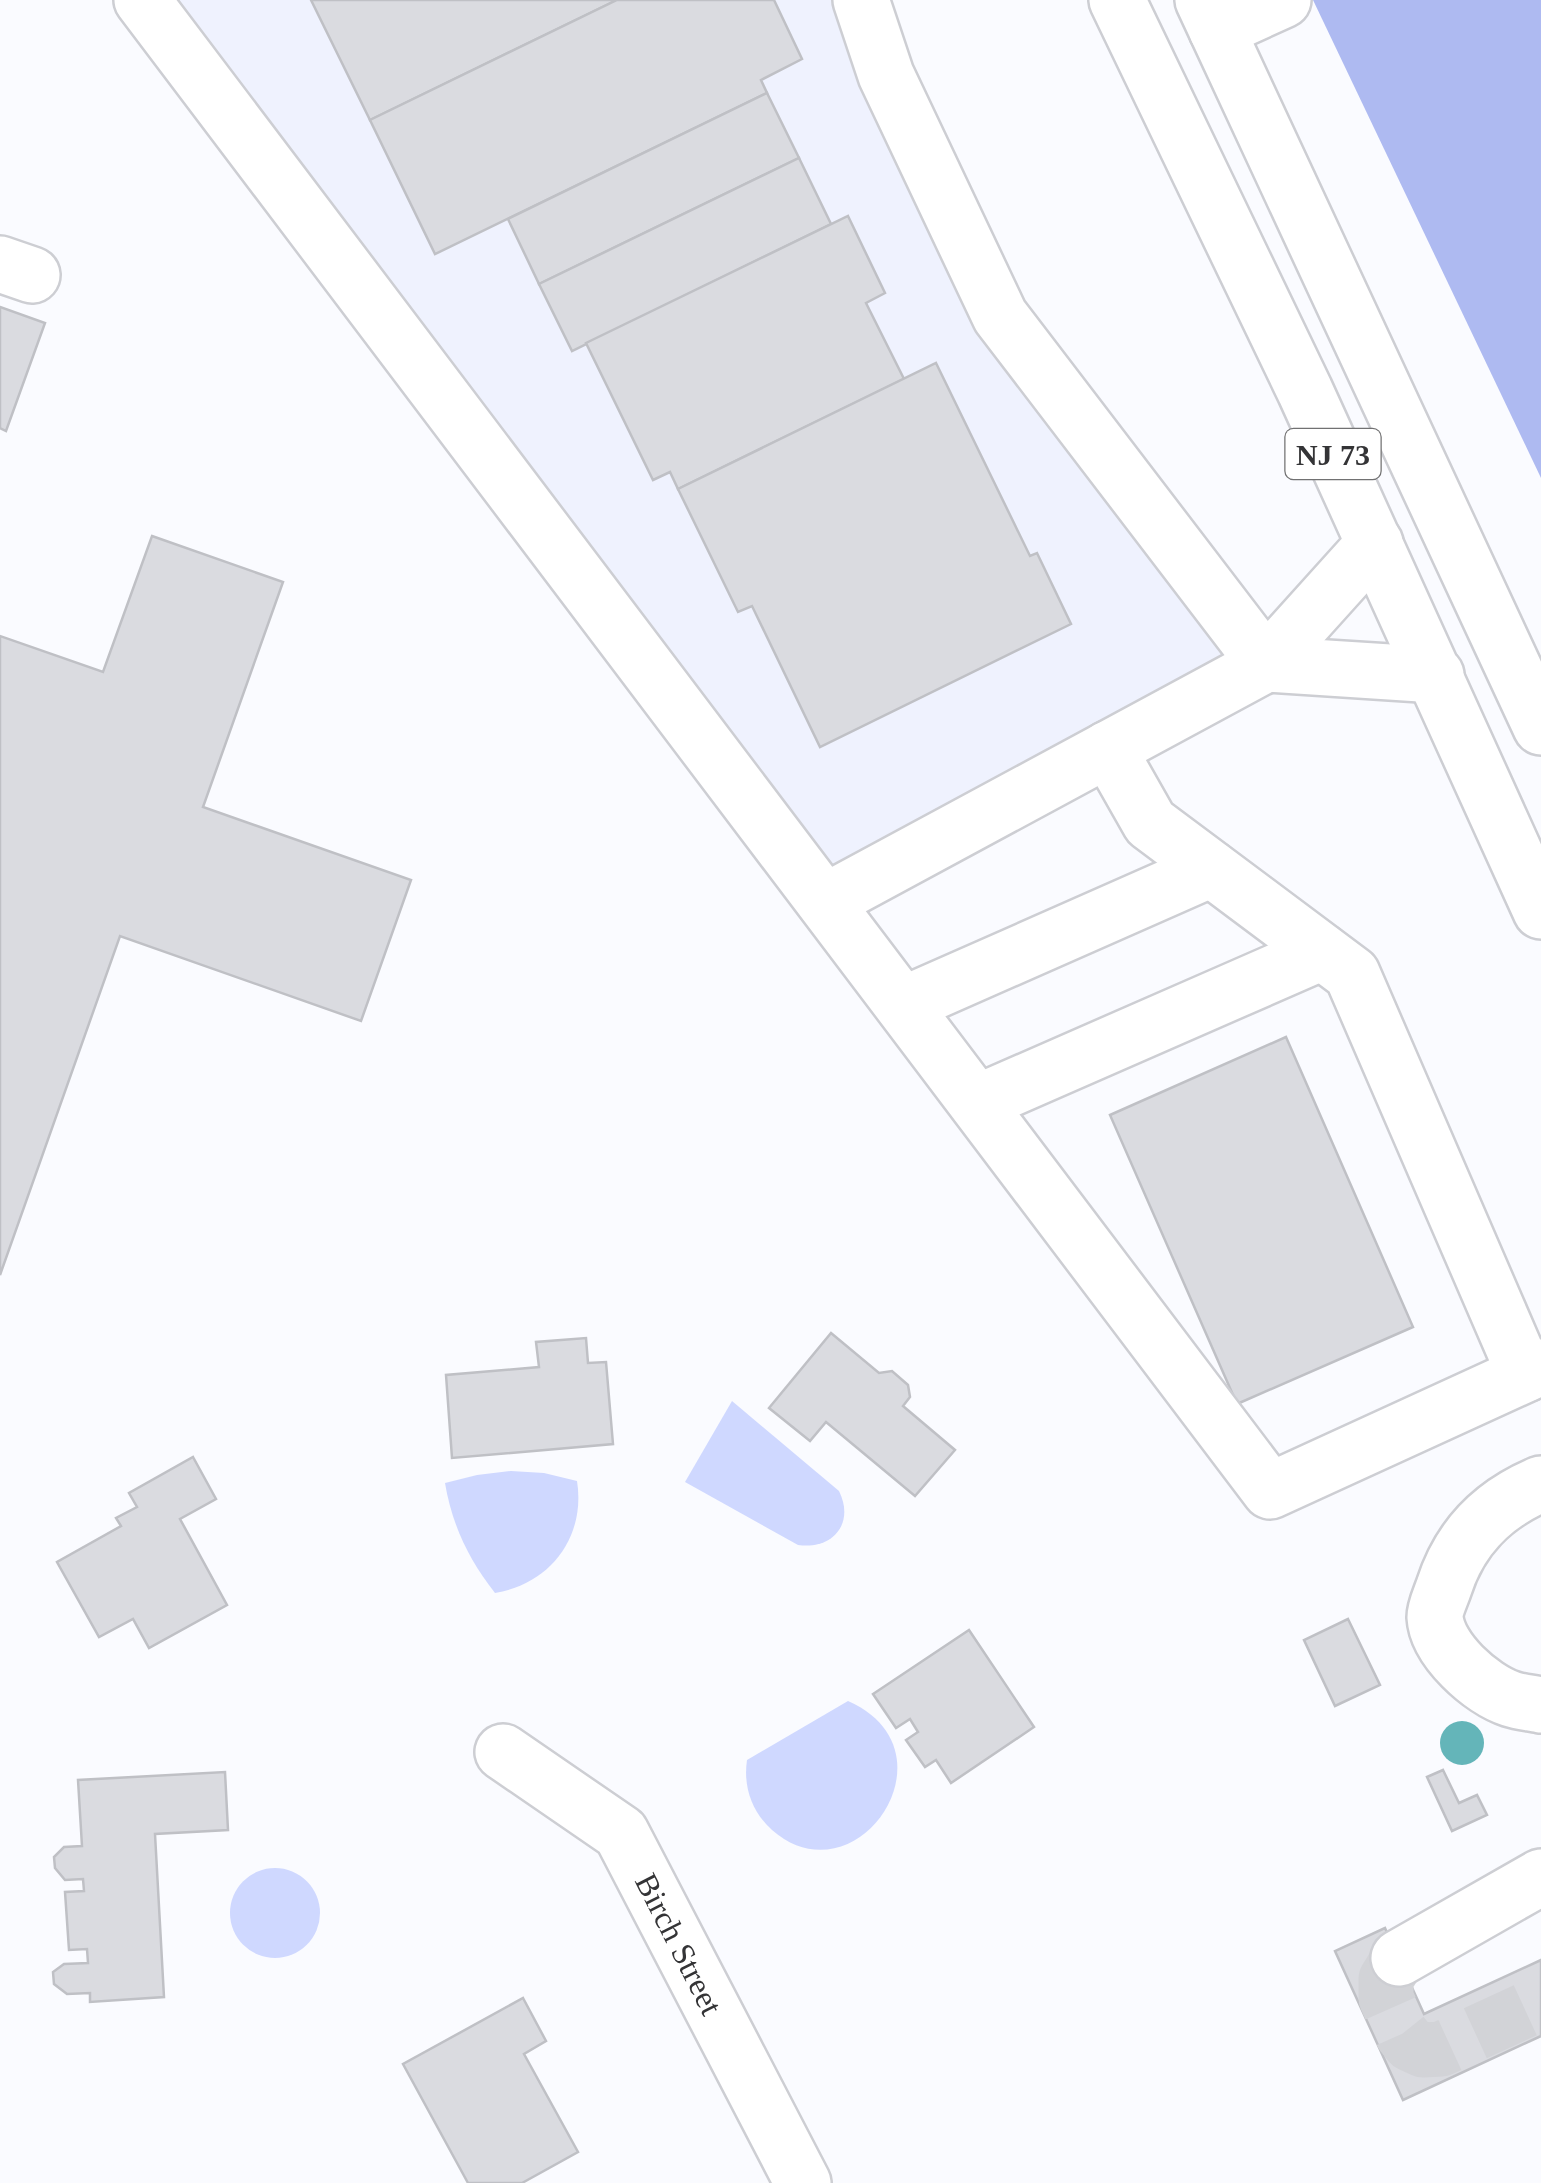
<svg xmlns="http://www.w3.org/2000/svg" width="1541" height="2183" font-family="Georgia,serif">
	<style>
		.built { fill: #eff2fe }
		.green { fill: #cfd8ff }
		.forest { fill: #aebaf1 }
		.water { fill: #64b5b9 }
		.building { fill: #dadbe0; stroke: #bfc0c5; stroke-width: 2.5 }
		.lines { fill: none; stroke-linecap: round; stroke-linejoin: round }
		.minor-tunnel { stroke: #d2d3d7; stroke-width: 55; stroke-dasharray: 55 28; stroke-linecap: butt }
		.minor-casing { stroke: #cdced3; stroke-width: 60 }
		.highway-casing { stroke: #cdced3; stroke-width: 60 }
		.minor { stroke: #fff; stroke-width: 55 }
		.highway { stroke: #fff; stroke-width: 55 }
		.labels { text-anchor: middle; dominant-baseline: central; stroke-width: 10; stroke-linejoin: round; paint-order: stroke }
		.shield { fill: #fff; stroke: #717172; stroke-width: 2.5 }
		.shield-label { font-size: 30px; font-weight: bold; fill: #343436 }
		.street-label { font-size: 32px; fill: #343436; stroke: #fff }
	</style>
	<rect width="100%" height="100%" fill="#fafbff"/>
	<path class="built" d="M142,0H861L1000,316L1266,664L825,902Z"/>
	<g class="green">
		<path d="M732,1401L839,1491C855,1523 833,1550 798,1545L685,1482Z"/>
		<path d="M511,1471L544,1473L577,1481C586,1537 550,1584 495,1593C469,1560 452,1525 445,1483L477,1475Z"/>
		<path d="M848,1701C961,1751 856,1904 772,1830C752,1812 743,1787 747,1760Z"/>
		<circle cx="275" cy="1913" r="45"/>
	</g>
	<path class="forest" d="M1313,0H1541V478Z"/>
	<circle class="water" cx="1462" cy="1743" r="22"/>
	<g class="building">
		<path d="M311,0H617L370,120Z"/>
		<path d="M617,0H774L802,59L761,80L767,93L435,254L370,120Z"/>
		<path d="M767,93L799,158L539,284L508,219Z"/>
		<path d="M799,158L831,224L572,351L539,284Z"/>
		<path d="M848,216L885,293L866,303L904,379L678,489L670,472L653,480L586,343Z"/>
		<path d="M0,307L45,323L6,431L0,428Z"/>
		<path d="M936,363L1030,556L1037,553L1071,624L820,747L752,606L738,612L678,489Z"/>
		<path d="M152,536L283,582L203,807L411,880L361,1021L120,936L0,1275V636L103,672Z"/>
		<path d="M1286,1037L1413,1327L1237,1404L1110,1115Z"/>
		<path d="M831,1333L879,1373L892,1371L908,1385L910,1397L903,1406L955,1450L915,1496L826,1422L810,1441L769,1408Z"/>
		<path d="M586,1338L588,1363L606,1362L613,1444L452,1458L446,1375L539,1367L536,1342Z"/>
		<path d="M193,1457L216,1499L180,1519L227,1605L149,1648L133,1619L99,1637L57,1562L121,1526L116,1518L137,1507L129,1493Z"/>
		<path d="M1348,1619L1380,1685L1335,1706L1304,1640Z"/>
		<path d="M969,1630L1034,1727L951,1783L936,1760L925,1767L906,1740L918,1732L910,1719L896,1728L873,1694Z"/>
		<path d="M1443,1770L1459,1803L1477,1795L1487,1815L1452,1831L1427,1777Z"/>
		<path d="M225,1772L228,1830L155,1834L164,1997L90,2002V1993L67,1994L54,1984L53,1972L64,1964L88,1963L87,1949L69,1950L65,1892L84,1891L83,1879L65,1880L55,1868L54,1857L64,1847L82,1846L78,1780Z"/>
		<path d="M1385,1928L1424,2014L1541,1960V2036L1403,2100L1335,1951Z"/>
		<path d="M523,1998L546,2041L524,2054L578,2152L522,2183H468L403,2064Z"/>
	</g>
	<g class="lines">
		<path class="minor-tunnel" d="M1399,1958L1386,1979V1998L1402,2034L1410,2044L1423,2050L1441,2049L1541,2003"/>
		<g class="minor-casing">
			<g id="minor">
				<path d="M142,0L1270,1491L1541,1367"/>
				<path d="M861,0L886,75L1000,316L1266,664L1436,675"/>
				<path d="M1217,30L1283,0"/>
				<path d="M0,264L32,275"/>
				<path d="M1108,749L1150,823L1352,974L1525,1374"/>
				<path d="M825,902L1266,664L1375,543"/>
				<path d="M903,1005L1211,869"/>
				<path d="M977,1103L1322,952"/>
				<path d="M1541,1484C1493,1504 1460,1537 1444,1587C1441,1596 1435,1608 1435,1617C1437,1650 1481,1689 1511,1699C1520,1702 1531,1703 1541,1705"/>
				<path d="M503,1752L621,1833L803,2183"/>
				<path d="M1399,1958L1541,1877"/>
			</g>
		</g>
		<g class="highway-casing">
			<g id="highway">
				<path d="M1117,0L1305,391L1541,911"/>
				<path d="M1203,0L1541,727"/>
			</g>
		</g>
		<use href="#minor" class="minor"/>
		<use href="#highway" class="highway"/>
	</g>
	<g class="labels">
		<rect class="shield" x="1285.5" y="429" width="95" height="50" rx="8"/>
		<g class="shield-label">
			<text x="1333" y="454">NJ 73</text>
		</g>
		<g class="street-label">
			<text transform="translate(679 1944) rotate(63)">Birch Street</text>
		</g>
	</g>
</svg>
